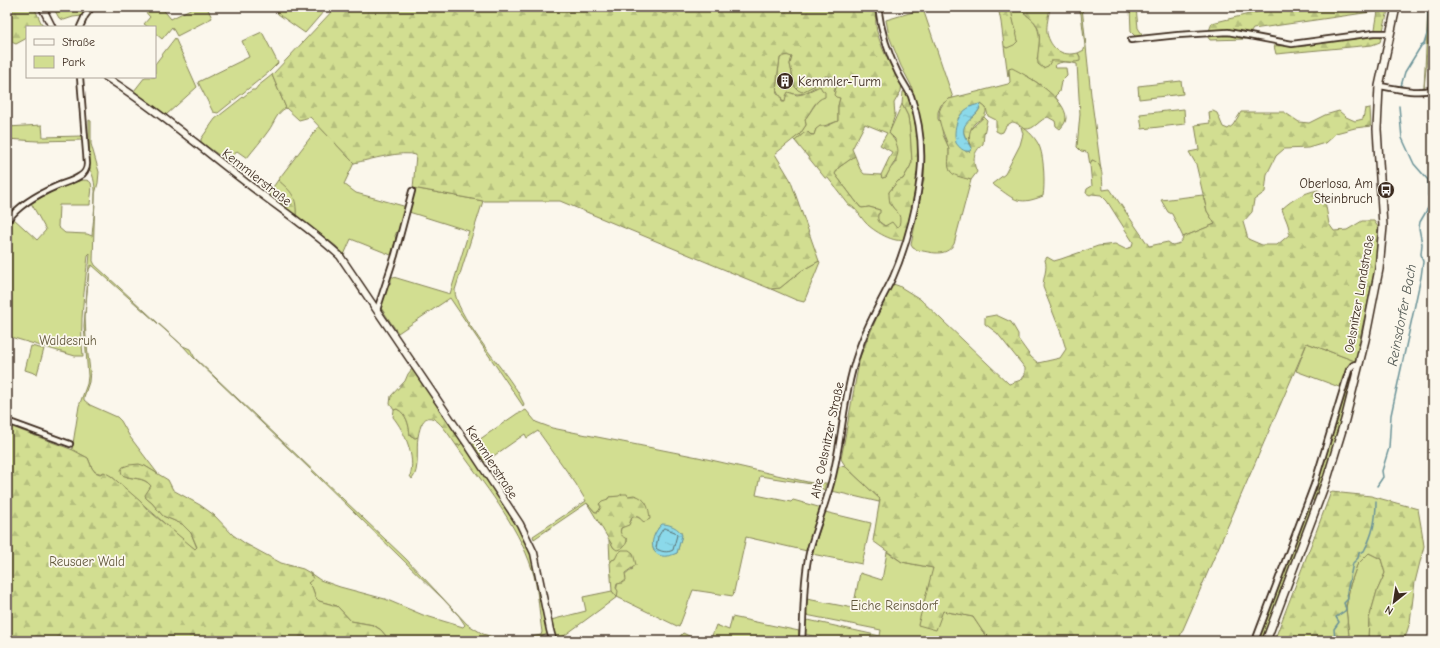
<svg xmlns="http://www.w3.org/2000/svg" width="1440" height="648" font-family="'Comic Neue',sans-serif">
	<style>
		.green { fill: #d2de91; stroke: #868458; fill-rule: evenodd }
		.forest { fill: url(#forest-firs); stroke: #868458 }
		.wetland { fill: url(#wetland-marsh); stroke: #868458 }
		.water { fill: url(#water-ripples); stroke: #6b9398 }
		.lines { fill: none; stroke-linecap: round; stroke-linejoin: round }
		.shore { stroke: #5b7070; stroke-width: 1 }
		.stream { stroke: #6b9398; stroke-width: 1.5 }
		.street-casing { stroke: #3b2a1e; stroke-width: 8 }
		.secondary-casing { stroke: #3b2a1e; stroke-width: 9 }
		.primary-casing { stroke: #3b2a1e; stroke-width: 10 }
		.street { stroke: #fbf7ec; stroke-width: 4.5 }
		.secondary { stroke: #fbf7ec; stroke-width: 6 }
		.primary { stroke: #fbf7ec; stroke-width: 7 }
		.labels { text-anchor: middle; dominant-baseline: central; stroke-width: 3.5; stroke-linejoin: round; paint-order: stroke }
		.poi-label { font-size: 13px; fill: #3b2a1e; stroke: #fbf7ec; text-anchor: start }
		.street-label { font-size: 13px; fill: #3b2a1e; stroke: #fbf7ec }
		.park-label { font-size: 13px; fill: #61573b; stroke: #fbf7ec }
		.water-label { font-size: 14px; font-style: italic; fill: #4f5651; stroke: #fbf7ec }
	</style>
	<defs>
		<pattern id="forest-firs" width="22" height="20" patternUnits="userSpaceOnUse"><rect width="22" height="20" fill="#d2de91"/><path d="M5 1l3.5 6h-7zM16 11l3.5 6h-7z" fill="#b5bf7d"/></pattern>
		<pattern id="wetland-marsh" width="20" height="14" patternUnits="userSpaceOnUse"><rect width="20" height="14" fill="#d2de91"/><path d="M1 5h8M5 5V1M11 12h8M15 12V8" fill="none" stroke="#b5bf7d"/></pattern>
		<pattern id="water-ripples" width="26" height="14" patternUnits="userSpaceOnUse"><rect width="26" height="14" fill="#8bd9ea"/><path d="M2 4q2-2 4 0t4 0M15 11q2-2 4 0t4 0" fill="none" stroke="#79bac8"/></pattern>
	</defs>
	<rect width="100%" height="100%" fill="#fbf7ec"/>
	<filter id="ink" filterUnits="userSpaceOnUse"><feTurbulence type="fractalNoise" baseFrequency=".025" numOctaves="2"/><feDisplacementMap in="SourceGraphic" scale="8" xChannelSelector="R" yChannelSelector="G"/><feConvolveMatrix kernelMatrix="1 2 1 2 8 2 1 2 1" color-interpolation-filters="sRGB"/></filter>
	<g filter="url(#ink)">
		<g class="green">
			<path d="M53,7H89L82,16L73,17L64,20L59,18Z"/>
			<path d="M141,7H161L171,19L194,7H207L212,18L177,36L172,27L162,39L155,33V27H148L144,24L150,17Z"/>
			<path d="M275,7H318L324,11L305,33L278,14Z"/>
			<path d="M658,7H679L666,14L662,13Z"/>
			<path d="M1011,7H1022C1023,14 1027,15 1032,19C1042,30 1040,46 1037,60H1063L1072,63L1080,57L1078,53L1084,50L1085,46L1081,14L1078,7H1082L1091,95L1101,170L1099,165L1092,160L1090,165L1088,153L1087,152L1081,151L1077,147L1080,114L1077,64C1069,62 1061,60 1054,66L1056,68H1066L1067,76L1061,82L1059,92L1055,96L1062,107C1046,87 1033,77 1009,69L1008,77L1004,46L1007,48L1017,33L1012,19Z"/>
			<path d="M1130,7H1136L1138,28L1144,37H1136L1131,32Z"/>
			<path d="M923,9L953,98L949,99L941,105L938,112V119L941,124L943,135L949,148V165L950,171L954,174L971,180L954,244C945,258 931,252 917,250L913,248L911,245L924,179V147L922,126L911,85L901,66L889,36L886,20Z"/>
			<path d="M262,32L278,63L269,72L218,113L213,112L198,82L249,57L242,41Z"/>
			<path d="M175,38L197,87L166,115L134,91L145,77H155V64Z"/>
			<path d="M784,55H788L792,57L790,64L795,87L816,85L819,83L825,76C831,77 835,77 837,84L834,91L840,98L838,106V121L816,129L814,135L804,133L795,141L793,139L800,134L806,125L805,119C811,112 814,104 821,98L815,87C807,92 801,96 791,93L785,102L782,101L776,90L780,58Z"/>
			<path d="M272,75L286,108C277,112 274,123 269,130C262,140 254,149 247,158L237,151L232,158L236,162L232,166L223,158L201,142V139L215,119L252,90H255L258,86Z"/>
			<path d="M1181,81L1183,94L1139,99L1138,86Z"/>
			<path d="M902,104L908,116L910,130L912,162L910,167L903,179L898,181L889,192C890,195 889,199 890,202C893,212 907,214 898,227L885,226L877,220L878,214L880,210L869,207L862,208L860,207L835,174L838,168L855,156L860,169L864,174L881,175L882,178L886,177L890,169L896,162L895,139L889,133Z"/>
			<path d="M1184,109L1185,124L1142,129L1140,114Z"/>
			<path d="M89,120L91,121V144L99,172L98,183L95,194L93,261L95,265L183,346L190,349L195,358L406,559L467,624L483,634L502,640H518L541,635L542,632C539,613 538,586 532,569C517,523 484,485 456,445H460L461,438L519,527L532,555L547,634L537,639L536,641H390L381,630L374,625L351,621L337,606L319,601L316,598L312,587L308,583L312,576L310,573L320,580L340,587L385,599L423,615L463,627L465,625L459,616L443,599L310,469L193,357L183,346L92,265L89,269L85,316L86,338L90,371L89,382L84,397V400L90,405L117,417L121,421L130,437L158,474L145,466L127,477C136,479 145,478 151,486L146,495V498L152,503L163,516L182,524L191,533L197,548L195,549L189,545L111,476L95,472L92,468L88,458L72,450L79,406L87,384L88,376L84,326L90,253L88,255C85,288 79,323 83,356H75L7,336V226L13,218L37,240L46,230L31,203C39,199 85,171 91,183C93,189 90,199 90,205H59L58,227L65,233L87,234L92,236C93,220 100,181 89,169Z"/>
			<path d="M42,125L43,137L82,136L83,140L37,141L7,139V127Z"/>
			<path d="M319,126L354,163L344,184L356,193L407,207L400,230L397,231L395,236L396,239L391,255L351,239L344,255L336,246L296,216C297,201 289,190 278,180Z"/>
			<path d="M1021,127C1028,129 1038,141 1040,148C1044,158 1045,186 1043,196C1016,207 1014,198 992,184L1005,174L1020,145L1023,134Z"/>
			<path d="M413,188L483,201L455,290C454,312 500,365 513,385C518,390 520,397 524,404L523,406L450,298L398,333L381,308L387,284L391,283V280L390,276L450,294L469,231L409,212L414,193Z"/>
			<path d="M1203,195L1207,211L1215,224L1183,237L1172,214L1168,212L1161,200Z"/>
			<path d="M819,261L820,262L804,302L796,300L771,289L780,288L801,271Z"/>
			<path d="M1307,343L1355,361L1346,369L1339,387L1296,371Z"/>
			<path d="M31,346L44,349L37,374L25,370Z"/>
			<path d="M1354,368L1334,447L1314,502L1312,498L1317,489V481L1323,464L1325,461L1326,450L1338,411L1342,401L1343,393L1348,376L1352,369Z"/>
			<path d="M397,409C407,414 409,425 410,435L415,438L418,437C416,448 420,471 412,479L410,476C416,457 405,432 393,417L394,410Z"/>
			<path d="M526,410L536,422L552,428L698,457L812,483H829L825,485V490L811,484L760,476L756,495L791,502L793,500L822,508L807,551L746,537L733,596L693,590L679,627L617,597L557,641L551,620L586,611L583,597L612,591L617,597C617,593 616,589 617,586C619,579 627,571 633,569L615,559L612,560L610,563L609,540L614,548L627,542V539L623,538L620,534L621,528L631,521L632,517C639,516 640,519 644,522L628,496L609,497L598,512H595L587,503L534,539L533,536L586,501L576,484L538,431L527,438L525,434L485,462L473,444L518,413H520ZM659,527L681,532V538L677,553C668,555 662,557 654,551C651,543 654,535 659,527Z"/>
			<path d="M841,466L846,467L880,499L879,502L832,491L837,468Z"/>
			<path d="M1307,508L1311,509V510L1262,641H1256Z"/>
			<path d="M825,512L871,523L862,564L812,554Z"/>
			<path d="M887,552L902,562L933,568L942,611L973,617L989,641H832L805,634V623L808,620L880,636L881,630L806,615L807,599L853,608L860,573L882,580Z"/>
			<path d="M1369,553L1381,559L1385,573L1377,591L1369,619L1368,641H1348L1349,636L1346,608L1350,585L1357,565Z"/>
			<path d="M732,617L799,631L798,641H710L716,625L729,630Z"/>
			<path d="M683,633L699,641H678L681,635Z"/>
		</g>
		<g class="forest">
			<path d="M7,7H34L43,27H27V38L16,44L7,40Z"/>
			<path d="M336,7H658L662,13L666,14L679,7H875C876,15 875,24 877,32C882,50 891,68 902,83L901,91L894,103L895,115L889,133C906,153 895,158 886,177L882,178L881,175L892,152L880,145L887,133L865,124L852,149L855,156L838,168L835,174L860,207L862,208L869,207L880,210V213L878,214C877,221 879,223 885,226L892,222L896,227L899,226C903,211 894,213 890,202C889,199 889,195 889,192L898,181L903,179L910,167L912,162L910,130L908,116L902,104L903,92L906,90L908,93C910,102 914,111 916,120C924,155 916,205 905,239C896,245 872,230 866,223C860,217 857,208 849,205L828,178H825L795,141L804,133L808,132L811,135H814L816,129L820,126H827L838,121V106L840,98L836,97L834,95L837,84C835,77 831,77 825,76L819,83L802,92L798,90L795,87L790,64L792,57C787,55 785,55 780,58C779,67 775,86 777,94L781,96L782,102H785L786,96L788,92L797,95L803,94L820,86L822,90L825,92V97C814,100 812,111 805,119L806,125L800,134L775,154L790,179L819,261L801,271L780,288L771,289L560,201H483L413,188L416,155C402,150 369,160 354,163L310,117L299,120L286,108L272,75Z"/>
			<path d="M998,7H1011C1012,19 1016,30 1018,41L1014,45L1007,48L1004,46L1001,22Z"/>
			<path d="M1022,7H1050C1049,15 1046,25 1047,33C1051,49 1062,57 1078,53L1080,57V61C1070,64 1061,60 1051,61L1048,66L1043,68L1038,64C1036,52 1043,38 1037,26C1034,18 1023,16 1022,7Z"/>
			<path d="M1278,7H1389L1380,42L1372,45L1276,54L1274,46L1374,35L1378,11L1253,29L1246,39L1210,40L1207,36L1212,23Z"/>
			<path d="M1428,7H1432L1424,88Z"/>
			<path d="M1012,68C1028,76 1066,98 1066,118C1066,122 1063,126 1060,129L1056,126L1055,121L1048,117C1040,119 1034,130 1026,129C1020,128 1018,122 1012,122L1006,126L1003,132L1000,133L996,131V120L988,116L986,108L981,104L958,118L966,152L970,151L972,148C971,145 969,141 968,138C968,128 978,123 984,117L987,120L984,134L983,144C973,152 972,161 977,172L971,180C966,178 955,177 951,172C946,166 950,157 949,150C946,133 928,112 949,99L1008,84L1010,82L1009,69Z"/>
			<path d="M1370,108L1371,126L1355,128L1336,133L1325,143L1308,148L1284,149L1276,156L1267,174L1265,192L1254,200L1252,212L1243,222L1248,239L1262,245H1277L1289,235C1290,225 1285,219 1282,209C1293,199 1303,193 1318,190L1324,195L1329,224L1334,231L1347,230L1362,221H1374L1378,227L1375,269L1355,361L1307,343L1178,641H989L973,617L943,611L936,630L918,625L933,568L902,562L873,541L880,499L846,467L841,459L860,357L882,305L893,284L899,286L920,299L1009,384L1021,380L1025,375V368L997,333L985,324V317L996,315L1011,322L1018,334V339L1031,357L1038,363L1060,358L1066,349L1061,333L1043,287C1043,277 1048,269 1045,260L1047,257L1054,261L1061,259L1098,246L1115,244L1125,249L1132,247L1133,242L1107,201L1101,195L1092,194L1090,195L1086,193L1087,189L1092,186L1090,165L1092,160C1104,163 1102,180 1103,190L1110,189L1149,246L1168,242L1172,245C1178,244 1182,244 1183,237L1215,224L1207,211L1196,164L1189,152L1199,150L1195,125L1210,123L1209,112L1213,111L1217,113L1223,127L1228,129L1233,125L1241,112H1284L1299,122L1309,123L1325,115L1339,111L1346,117L1355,121L1363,119L1365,109Z"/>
			<path d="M278,180C292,192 297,197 296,216L270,197L269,193Z"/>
			<path d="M412,369L416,372L461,438L462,443L460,445H456C445,429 425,397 418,437L415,438L410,435C409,425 407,414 397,409L394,410L390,404L391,396L405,381L408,374Z"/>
			<path d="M7,425L73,450L88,458L92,468L95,472L100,474L104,472L111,476L140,501L148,510L195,549L197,547L191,533L182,524L163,516L152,503L146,498L145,495L151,486C144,476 132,480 122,475L121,470L123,467L129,465L139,464L145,466L168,480L173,490L200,505L214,515L233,535L246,544L281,563L303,569L310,573L313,579L308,583L312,587L316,598L319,601L337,606L351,621L373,625L381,630L390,641H7Z"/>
			<path d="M1331,492L1371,496L1418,509L1422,532L1424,546L1415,582L1410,622L1404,641H1368L1369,619L1377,591L1385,573L1381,559L1369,553L1357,565L1350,585L1346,608L1349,636L1348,641H1274L1316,532Z"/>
			<path d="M622,494H627L628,496L634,495C646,498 649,507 650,519L644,522C640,519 639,515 632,517L629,525L621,528C619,533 622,537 627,539C627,545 623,548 617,550L614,548L587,503L595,512H598L601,507L599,504L602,501L608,499L609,497L619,496Z"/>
			<path d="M622,550H629L633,553L636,565L625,573L626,580L622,583L617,584L616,588L618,591L617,597L612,591L610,563L612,560L615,559L618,553Z"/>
		</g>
		<path class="wetland" d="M981,104L986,108C987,118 981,118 975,123C969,129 968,138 971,145C950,119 978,123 981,104Z"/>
		<g class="water">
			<path d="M981,104C979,118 958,121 965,137C967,141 970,143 972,148L970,151C963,152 960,148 956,143C952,125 960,106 981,104Z"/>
			<path d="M662,524C670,524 679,528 682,535L677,553C651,565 645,541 662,524Z"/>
		</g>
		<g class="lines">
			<path class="shore" d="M664,528L675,532L677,535L673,550C668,553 660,552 656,548L658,537Z"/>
			<g class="stream">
				<path d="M1401,86L1405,72L1421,46L1424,44C1425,40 1426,38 1427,34C1429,29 1428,12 1427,7"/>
				<path d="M1377,486L1383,477L1382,471L1389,448L1391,415L1421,277L1423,262L1421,254L1422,244L1419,228L1420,222L1431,203L1428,195V180L1414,164L1402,138L1399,106"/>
				<path d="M1335,641L1334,629L1339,622L1336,617L1345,611L1346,609L1344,603L1348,599L1347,592L1353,563L1358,558L1359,553L1364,551C1373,534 1376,520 1376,501"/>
			</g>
			<g class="street-casing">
				<g id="street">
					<path d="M80,27L85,16L92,7"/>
					<path d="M1131,40L1178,35L1228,32L1292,44L1374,33H1390"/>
					<path d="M1379,86C1396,88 1417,95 1433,89"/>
					<path d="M7,221C19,205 38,194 57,186C64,183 73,181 80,176C84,174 87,169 87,164L80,77"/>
					<path d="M377,310L395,255L412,191"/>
					<path d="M7,421L70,444"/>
					<path d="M802,641C804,611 803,578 810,549C818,521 830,494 835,466C843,428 845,389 858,352C866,326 881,302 893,277C907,245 919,200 921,165C922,142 919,118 911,96C907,88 902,81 898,73C887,52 881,30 878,7"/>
					<path d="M1255,641L1314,485L1349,370L1353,365L1360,363"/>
				</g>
			</g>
			<g class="secondary-casing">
				<g id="secondary">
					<path d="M42,7L52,27"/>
					<path d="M106,77C154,108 199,146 244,181C276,206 310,228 340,256L468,445L520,524L534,553L550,630L553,641"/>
				</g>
			</g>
			<g class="primary-casing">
				<path id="primary" d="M1266,641L1328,476L1345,420L1365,340L1379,269L1383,226L1377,129L1379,86L1396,7"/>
			</g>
			<use href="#street" class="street"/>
			<use href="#secondary" class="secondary"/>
			<use href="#primary" class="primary"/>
		</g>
	</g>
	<defs>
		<g id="building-disc" transform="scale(0.9)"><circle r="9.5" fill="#3b2a1e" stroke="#fbf7ec"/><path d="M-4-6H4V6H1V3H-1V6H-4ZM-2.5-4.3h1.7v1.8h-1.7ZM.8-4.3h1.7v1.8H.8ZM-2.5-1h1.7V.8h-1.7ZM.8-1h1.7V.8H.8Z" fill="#fff"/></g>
		<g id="bus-disc" transform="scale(0.9)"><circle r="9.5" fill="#3b2a1e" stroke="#fbf7ec"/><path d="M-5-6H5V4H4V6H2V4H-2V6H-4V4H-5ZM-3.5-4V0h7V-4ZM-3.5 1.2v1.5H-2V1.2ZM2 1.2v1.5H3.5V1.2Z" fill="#fff"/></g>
	</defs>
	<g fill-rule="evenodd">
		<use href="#building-disc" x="785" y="81"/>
		<use href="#bus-disc" x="1386" y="190"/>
	</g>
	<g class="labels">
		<g class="poi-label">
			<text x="798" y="81">Kemmler-Turm</text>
			<text x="1373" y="183" text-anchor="end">Oberlosa, Am<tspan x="1373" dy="15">Steinbruch</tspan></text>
		</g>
		<g class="street-label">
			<text transform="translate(257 177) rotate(38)">Kemmlerstraße</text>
			<text transform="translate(1359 294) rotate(-80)">Oelsnitzer Landstraße</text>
			<text transform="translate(827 440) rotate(-78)">Alte Oelsnitzer Straße</text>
			<text transform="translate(492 462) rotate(57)">Kemmlerstraße</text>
		</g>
		<g class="park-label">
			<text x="68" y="340">Waldesruh</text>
			<text x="87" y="561">Reusaer Wald</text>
			<text x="894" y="605">Eiche Reinsdorf</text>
		</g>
		<g class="water-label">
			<text transform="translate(1402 315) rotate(-79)">Reinsdorfer Bach</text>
		</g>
	</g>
	<rect width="1440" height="648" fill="none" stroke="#fbf7ec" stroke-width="24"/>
	<rect x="12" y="12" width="1416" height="624" fill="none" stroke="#3b2a1e" stroke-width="1.5" filter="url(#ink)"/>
	<rect x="26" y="26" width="130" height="52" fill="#fbf7ec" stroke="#aea59a"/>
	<rect x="34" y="39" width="20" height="6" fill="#fbf7ec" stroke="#aea59a"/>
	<text x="62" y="46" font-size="12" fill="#3b2a1e">Straße</text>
	<rect x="34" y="56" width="20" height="12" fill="#d2de91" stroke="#aea59a"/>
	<text x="62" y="66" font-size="12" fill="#3b2a1e">Park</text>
	<g transform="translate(1394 602) rotate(210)" stroke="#fbf7ec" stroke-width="3" paint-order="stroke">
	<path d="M0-3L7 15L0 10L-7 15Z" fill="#3b2a1e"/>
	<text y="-6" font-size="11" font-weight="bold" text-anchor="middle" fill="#3b2a1e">N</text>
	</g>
</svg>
